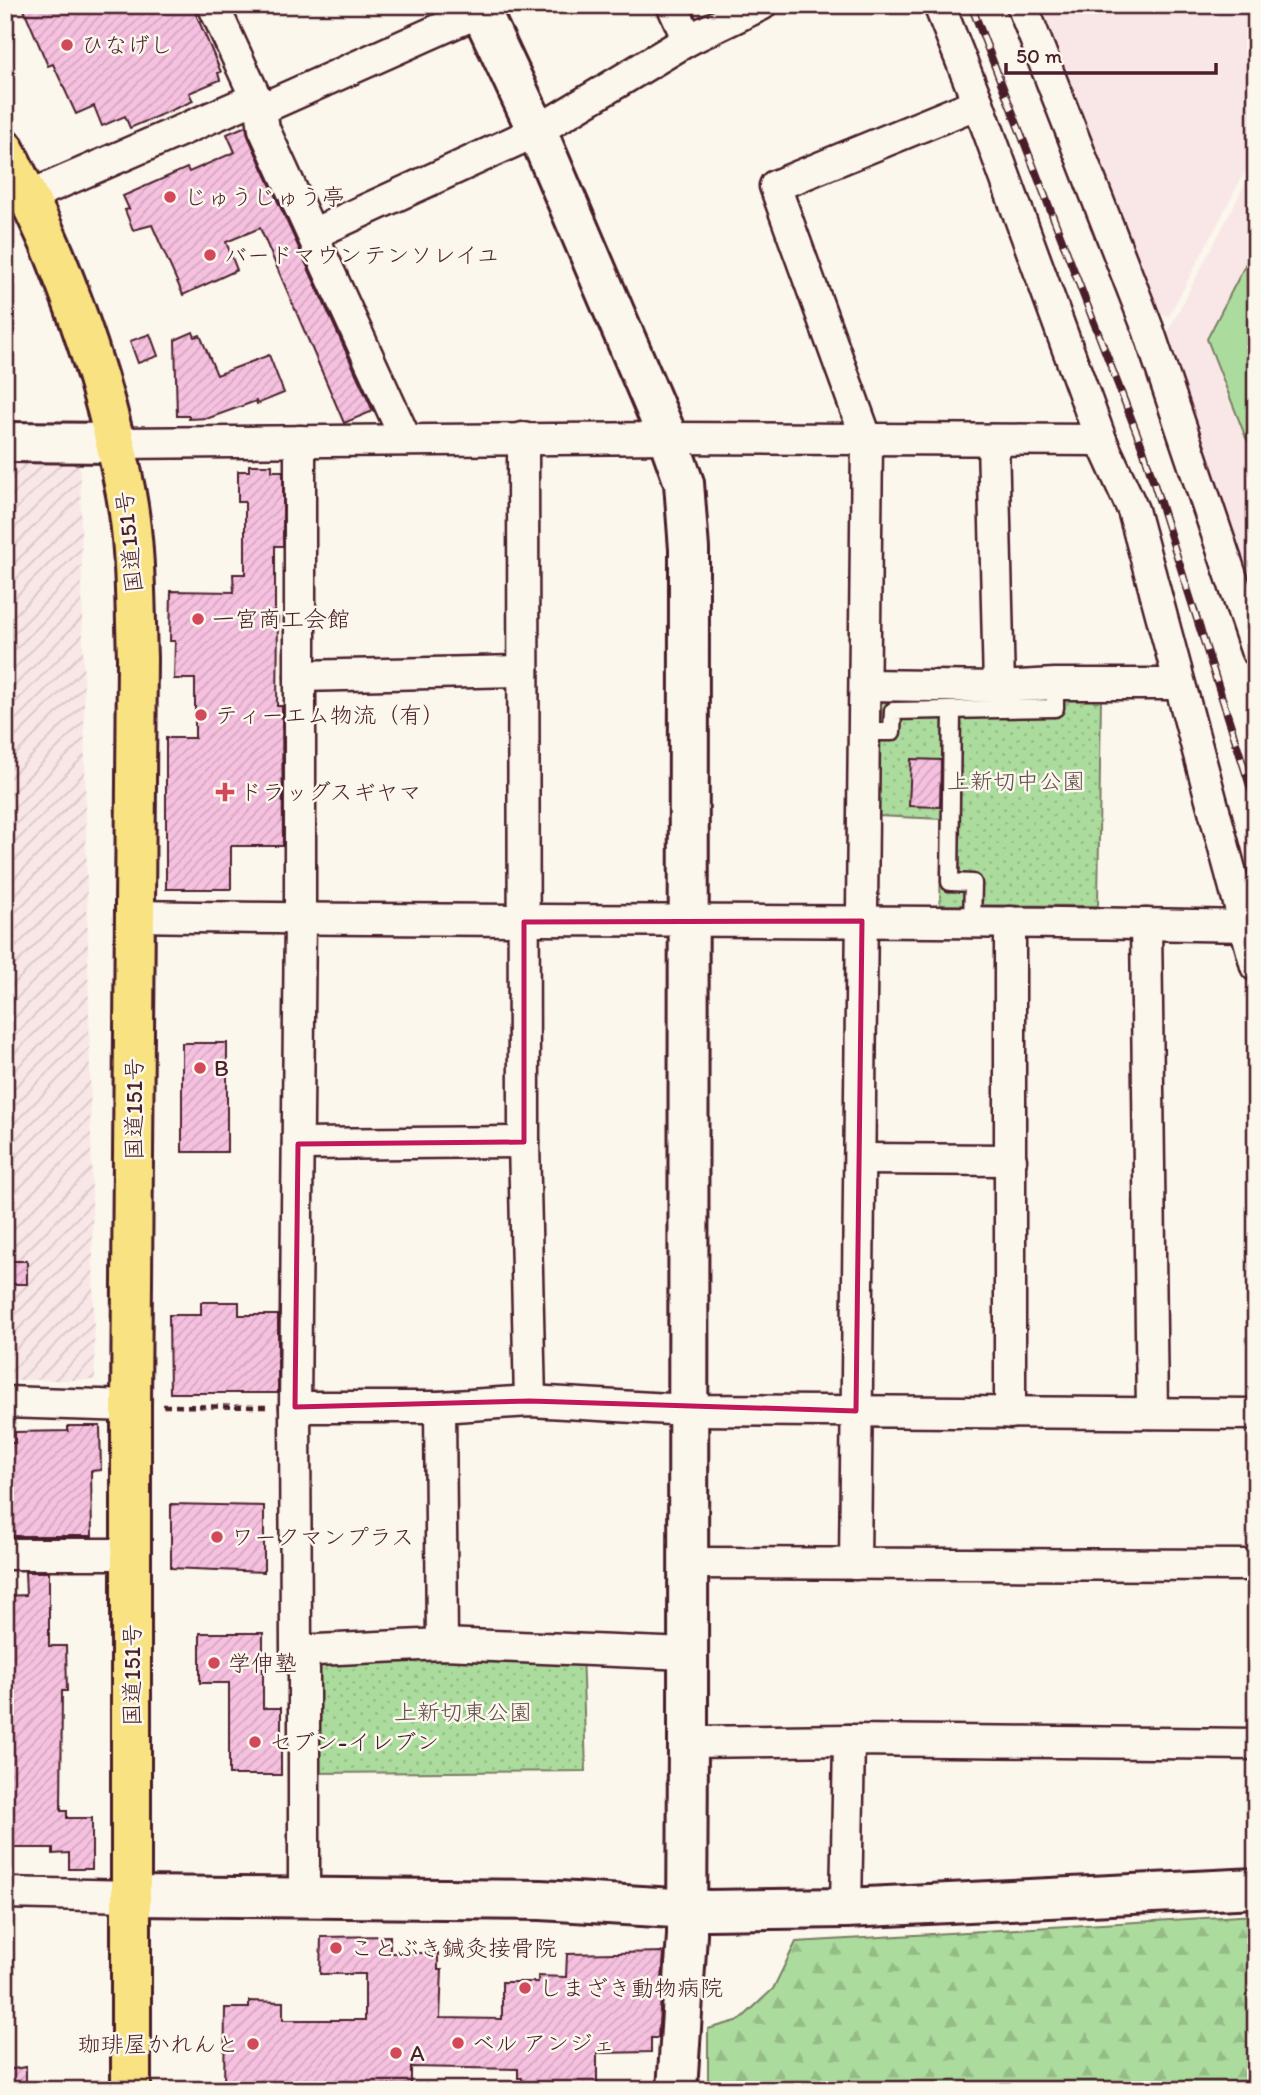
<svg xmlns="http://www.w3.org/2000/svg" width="1261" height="2095" font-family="Itim,'Klee One',sans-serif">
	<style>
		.built { fill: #f9e7e8 }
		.industrial { fill: url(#industrial-furrows) }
		.grass { fill: #abdc9d; stroke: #7a7e64; stroke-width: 2 }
		.forest { fill: url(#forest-firs); stroke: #7a7e64; stroke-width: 2 }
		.park { fill: url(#park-dots); stroke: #7a7e64; stroke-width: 2 }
		.building { fill: url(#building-hatch); stroke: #4a1f2b; stroke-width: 2 }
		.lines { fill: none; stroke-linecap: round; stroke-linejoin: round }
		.service-casing { stroke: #4a1f2b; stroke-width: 21 }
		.minor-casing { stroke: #4a1f2b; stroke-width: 35 }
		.tertiary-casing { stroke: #4a1f2b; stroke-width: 44 }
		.secondary-casing { stroke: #4a1f2b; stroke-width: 44 }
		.trunk-casing { stroke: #4a1f2b; stroke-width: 44 }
		.path { stroke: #4a1f2b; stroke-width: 4.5; stroke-dasharray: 7 5; stroke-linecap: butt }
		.service { stroke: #fbf7ec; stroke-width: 16 }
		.minor { stroke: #fbf7ec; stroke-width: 30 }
		.tertiary { stroke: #fbf7ec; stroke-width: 38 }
		.secondary { stroke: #fbf7ec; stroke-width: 38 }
		.trunk { stroke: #f8e281; stroke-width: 38 }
		.rail-casing { stroke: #4a1f2b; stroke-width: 8 }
		.rail { stroke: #fbf7ec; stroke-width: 5; stroke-dasharray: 16; stroke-linecap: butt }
		.marked { fill: none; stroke: #c2185b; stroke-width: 5; stroke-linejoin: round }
		.poi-dot { fill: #d1495b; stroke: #fbf7ec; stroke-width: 2.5 }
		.labels { text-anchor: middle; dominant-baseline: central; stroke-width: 5; stroke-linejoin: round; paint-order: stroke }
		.poi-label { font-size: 23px; fill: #4a1f2b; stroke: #fbf7ec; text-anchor: start }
		.street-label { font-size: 23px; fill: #4a1f2b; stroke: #fbf7ec }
		.park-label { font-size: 23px; fill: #624e48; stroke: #fbf7ec }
	</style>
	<defs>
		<pattern id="industrial-furrows" width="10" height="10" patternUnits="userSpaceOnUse" patternTransform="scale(1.75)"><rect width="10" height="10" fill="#f9e7e8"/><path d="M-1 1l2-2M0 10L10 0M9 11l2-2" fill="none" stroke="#d7c6c7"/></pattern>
		<pattern id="forest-firs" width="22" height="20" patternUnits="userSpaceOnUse" patternTransform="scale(1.75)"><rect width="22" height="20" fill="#abdc9d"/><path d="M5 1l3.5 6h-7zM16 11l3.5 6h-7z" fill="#95bc87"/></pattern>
		<pattern id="park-dots" width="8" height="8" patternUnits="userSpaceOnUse" patternTransform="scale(1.75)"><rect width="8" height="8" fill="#abdc9d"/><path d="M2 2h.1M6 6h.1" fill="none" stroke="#95bc87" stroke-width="1.8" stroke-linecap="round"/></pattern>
		<pattern id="building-hatch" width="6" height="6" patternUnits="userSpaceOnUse" patternTransform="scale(1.75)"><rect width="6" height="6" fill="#f5c1df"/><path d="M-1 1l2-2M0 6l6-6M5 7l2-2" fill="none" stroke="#d4a5c0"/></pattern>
	</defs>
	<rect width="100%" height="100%" fill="#fbf7ec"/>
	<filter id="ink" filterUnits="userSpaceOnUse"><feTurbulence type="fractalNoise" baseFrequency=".0143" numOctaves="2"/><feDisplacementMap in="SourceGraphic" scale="14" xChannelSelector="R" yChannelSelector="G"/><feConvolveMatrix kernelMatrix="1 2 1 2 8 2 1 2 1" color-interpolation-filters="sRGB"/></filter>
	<g filter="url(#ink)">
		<g class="built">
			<path d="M1041,5H1256V151L1169,316L1152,313Z"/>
			<path d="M1256,163V640L1167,333Z"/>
		</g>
		<path class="industrial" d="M5,460H80L95,1380H5Z"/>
		<path class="grass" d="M1256,244V452L1246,438L1207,339Z"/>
		<path class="forest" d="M1256,1915V2090H708V2029L740,2020L773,1989L796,1942Z"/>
		<g class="park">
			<path d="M1101,696L1098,906L940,905L942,819L878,816L881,698Z"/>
			<path d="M582,1650L586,1771L313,1773L315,1657Z"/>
		</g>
		<g class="building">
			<path d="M22,5H192L221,72L218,73L220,80L189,93L193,101L130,128L125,116L102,126L94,106L76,114L53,64L48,66Z"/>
			<path d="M246,126L248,136L373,411L344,423L260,228L226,242L237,270L183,295L152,225L133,230L125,210L129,209L123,196L187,168L189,172L235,152L227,134Z"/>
			<path d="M193,332L195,337L200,335L217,375L269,355L284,393L257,404L256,401L209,418L189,419V416H177L175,340Z"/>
			<path d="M150,334L158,356L138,363L130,341Z"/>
			<path d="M249,465H272V471H283V546H275V618H278L277,706H282L283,846H231V889H166V738H195V679H174L175,641H170L171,591L234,592L233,574H245V502H238V471H249Z"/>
			<path d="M911,759L941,760L940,807L909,806Z"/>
			<rect x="182" y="1043" width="45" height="109"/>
			<rect x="5" y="1261" width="22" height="23"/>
			<path d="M201,1302H239V1315H278V1393H170L169,1315H201Z"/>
			<path d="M68,1426H100L101,1470L91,1471L92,1536H5V1443H15V1432L68,1431Z"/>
			<path d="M171,1504L264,1506V1572L171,1568Z"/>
			<path d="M25,1572H49V1646H66L67,1691H62L61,1811H67V1818H92V1869H69V1853L53,1854V1848H5V1596L26,1595Z"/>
			<path d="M200,1633H263V1708H281V1775H229V1683H200Z"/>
			<path d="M390,1936V1953H438V1970H442L440,2018L502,2019V1982H538V1976L566,1977L567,1954L664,1952L658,2038H651V2052L597,2053V2086L523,2084L522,2078H518V2069L411,2067V2085L283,2086V2090H224L225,2008H249V2001L283,2002V2020H365V1974H320L321,1937Z"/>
			<path d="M26,2067V2090H5V2070Z"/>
		</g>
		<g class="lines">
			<g class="service-casing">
				<g id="service">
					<path d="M952,710L950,882L973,883L972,922"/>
					<path d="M865,732H892L893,711L1055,708V684"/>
				</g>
			</g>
			<g class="minor-casing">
				<g id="minor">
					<path d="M213,5L261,109L264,129L406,440"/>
					<path d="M672,5L688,40"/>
					<path d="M939,5L978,103L1101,440L1133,510L1256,966"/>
					<path d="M1022,5L1148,329L1256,650"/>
					<path d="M261,109L481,11"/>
					<path d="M27,197L256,98"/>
					<path d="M313,234L537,131L688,40L761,5"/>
					<path d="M523,438L524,1142L530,1401"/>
					<path d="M993,440L999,687"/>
					<path d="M300,441V918L295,1407L296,1651L442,1644L688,1654"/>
					<path d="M116,443L668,438L1101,440"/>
					<path d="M300,676L523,671"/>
					<path d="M866,685L999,687L1055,684H1179"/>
					<path d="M135,916C505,923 875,918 1245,926"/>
					<path d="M1146,924L1152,1413"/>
					<path d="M298,1144L524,1142"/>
					<path d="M861,1159L1011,1160"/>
					<path d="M5,1402L131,1406"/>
					<path d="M295,1407H440L530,1401L687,1410L1256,1414"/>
					<path d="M440,1407L442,1644"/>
					<path d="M1010,1413V922"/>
					<path d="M5,1554H132"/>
					<path d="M688,1563L1256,1565"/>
					<path d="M855,1564L867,440L775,186L978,103"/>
					<path d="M304,1669V1897"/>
					<path d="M688,1742L849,1740L1256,1744"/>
					<path d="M5,1893L132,1896"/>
					<path d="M846,1908L849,1740"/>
				</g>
			</g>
			<g class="tertiary-casing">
				<g id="tertiary">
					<path d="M478,5L537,131L668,438L684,483L689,549L688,1742L687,1935L677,2090"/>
					<path d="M132,1896L541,1900L708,1910L846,1908L1256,1888"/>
				</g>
			</g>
			<g class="secondary-casing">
				<path id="secondary" d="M5,442L116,443"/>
			</g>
			<g class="trunk-casing">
				<path id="trunk" d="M5,150C22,185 40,220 55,256C86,333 111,412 126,494C136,548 135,604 137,658L131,1406V2090"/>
			</g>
			<path class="path" d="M163,1406L266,1407"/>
			<use href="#service" class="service"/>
			<use href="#minor" class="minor"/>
			<use href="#tertiary" class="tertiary"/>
			<use href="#secondary" class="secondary"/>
			<use href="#trunk" class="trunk"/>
			<g class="rail-casing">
				<path id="rail" d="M971,5L1143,449L1256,805"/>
			</g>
			<use href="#rail" class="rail"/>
		</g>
	</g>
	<path class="marked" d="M862,921L856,1411L530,1401L295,1407L298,1144L524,1142V922Z"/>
	<g class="poi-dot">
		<circle cx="67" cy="45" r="7"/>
		<circle cx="170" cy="197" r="7"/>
		<circle cx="210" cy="255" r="7"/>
		<circle cx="198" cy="619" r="7"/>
		<circle cx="201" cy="715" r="7"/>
		<path d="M221.5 781.5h7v7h7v7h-7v7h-7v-7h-7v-7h7z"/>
		<circle cx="200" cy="1068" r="7"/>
		<circle cx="217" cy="1537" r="7"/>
		<circle cx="214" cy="1663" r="7"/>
		<circle cx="255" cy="1742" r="7"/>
		<circle cx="336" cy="1948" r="7"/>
		<circle cx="525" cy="1988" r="7"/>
		<circle cx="458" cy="2043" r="7"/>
		<circle cx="253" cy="2044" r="7"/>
		<circle cx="396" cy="2053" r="7"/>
	</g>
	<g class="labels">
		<g class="poi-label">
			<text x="81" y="45">ひなげし</text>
			<text x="184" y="197">じゅうじゅう亭</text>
			<text x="224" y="255">バードマウンテンソレイユ</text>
			<text x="212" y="619">一宮商工会館</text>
			<text x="215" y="715">ティーエム物流（有）</text>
			<text x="239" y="792">ドラッグスギヤマ</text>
			<text x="214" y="1068">B</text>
			<text x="231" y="1537">ワークマンプラス</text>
			<text x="228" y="1663">学伸塾</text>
			<text x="269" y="1742">セブン-イレブン</text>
			<text x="350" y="1948">ことぶき鍼灸接骨院</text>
			<text x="539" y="1988">しまざき動物病院</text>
			<text x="472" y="2043">ベル アンジェ</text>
			<text x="239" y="2044" text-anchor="end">珈琲屋かれんと</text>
			<text x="410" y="2053">A</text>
		</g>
		<g class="street-label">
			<text transform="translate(129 542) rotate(-96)">国道151号</text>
			<text transform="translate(134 1109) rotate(-90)">国道151号</text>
			<text transform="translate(132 1675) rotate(-90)">国道151号</text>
		</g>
		<g class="park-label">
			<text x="1016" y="781">上新切中公園</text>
			<text x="463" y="1712">上新切東公園</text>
		</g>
	</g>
	<rect width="1261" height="2095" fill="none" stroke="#fbf7ec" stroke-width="28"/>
	<rect x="14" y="14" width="1233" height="2067" fill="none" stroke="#4a1f2b" stroke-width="2.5" filter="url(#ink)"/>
	<path d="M1006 63v10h210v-10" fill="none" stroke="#4a1f2b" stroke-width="3.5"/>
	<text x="1016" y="63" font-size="21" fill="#4a1f2b" stroke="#fbf7ec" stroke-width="5" paint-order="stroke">50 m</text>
</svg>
